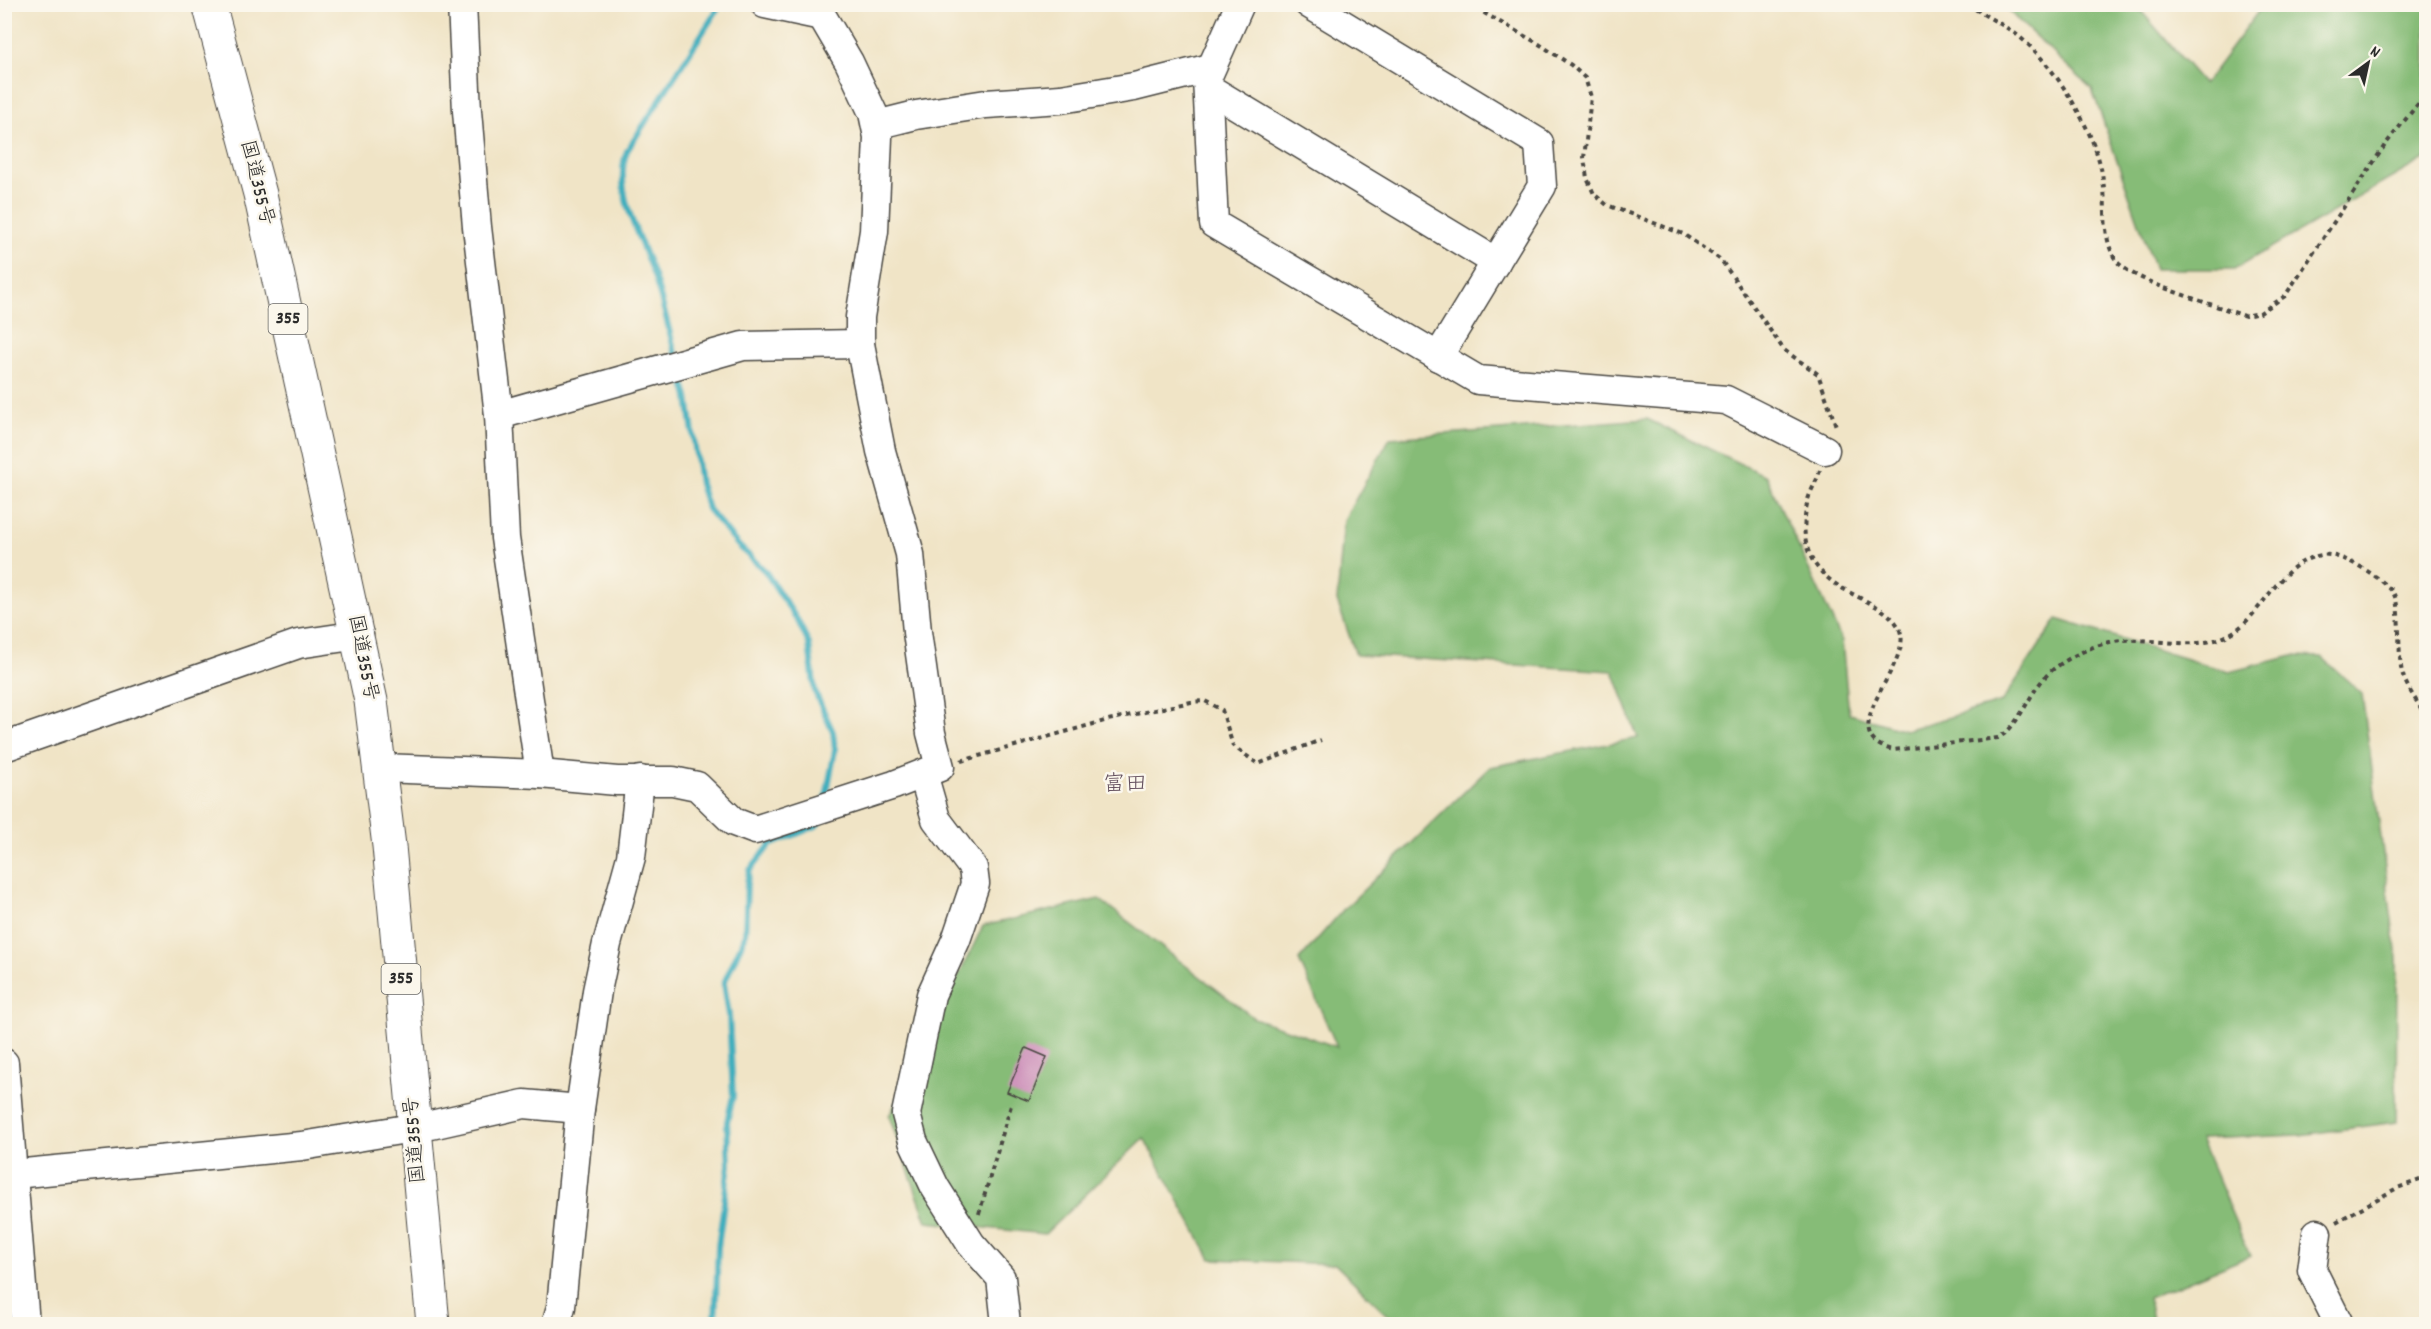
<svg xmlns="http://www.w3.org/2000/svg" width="2431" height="1329" font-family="Dekko,'Klee One',sans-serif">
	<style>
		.forest { fill: #86bc77; stroke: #587451; stroke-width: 1.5 }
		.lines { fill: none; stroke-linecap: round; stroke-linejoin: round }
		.stream { stroke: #40aebd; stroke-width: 6 }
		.building { fill: #cf95bc }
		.minor-casing { stroke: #494742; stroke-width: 31 }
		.highway-casing { stroke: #494742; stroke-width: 35 }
		.path { stroke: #494742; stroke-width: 4; stroke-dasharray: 4.5 4.5; stroke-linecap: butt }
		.minor { stroke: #fff; stroke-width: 28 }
		.highway { stroke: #fff; stroke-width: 33 }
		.labels { text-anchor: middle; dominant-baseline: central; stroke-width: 5; stroke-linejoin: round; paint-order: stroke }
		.shield { fill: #fbf7ec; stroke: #696865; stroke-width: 1.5 }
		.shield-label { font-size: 18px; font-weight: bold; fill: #2b2b2b }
		.street-label { font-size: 20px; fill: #2b2b2b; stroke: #fbf7ec }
		.quarter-label { font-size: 22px; fill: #64505e; stroke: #fbf7ec }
	</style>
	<rect width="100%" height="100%" fill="#fbf7ec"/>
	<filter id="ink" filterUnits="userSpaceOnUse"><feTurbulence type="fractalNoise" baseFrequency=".0167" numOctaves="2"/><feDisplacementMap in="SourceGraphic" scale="12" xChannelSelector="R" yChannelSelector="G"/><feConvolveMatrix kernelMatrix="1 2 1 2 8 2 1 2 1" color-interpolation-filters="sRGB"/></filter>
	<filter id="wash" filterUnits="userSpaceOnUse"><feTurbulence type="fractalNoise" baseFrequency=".008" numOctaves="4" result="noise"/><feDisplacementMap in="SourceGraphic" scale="24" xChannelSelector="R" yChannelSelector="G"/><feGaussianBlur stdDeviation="1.35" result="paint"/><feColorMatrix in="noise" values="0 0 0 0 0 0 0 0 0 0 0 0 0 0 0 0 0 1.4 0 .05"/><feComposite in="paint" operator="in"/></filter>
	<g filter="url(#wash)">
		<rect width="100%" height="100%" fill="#f0e4c6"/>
		<g class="forest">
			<path d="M2002,5H2136L2204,84L2263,5H2426V158L2234,269H2155L2092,89Z"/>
			<path d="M1647,419L1766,476L1842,641L1849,714L1905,730L2002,702L2057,619L2229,672L2292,656L2322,657L2362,694L2397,958L2396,1122L2300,1135L2200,1139L2250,1256L2148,1298L2153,1324H1397L1335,1264L1211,1259L1144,1138L1045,1234L927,1222L889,1116L983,926L1099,899L1254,1018L1337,1047L1299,960L1343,910L1490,767L1638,738L1613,671L1356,655L1337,601L1344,520L1390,438Z"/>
		</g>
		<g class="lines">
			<g class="stream">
				<path d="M676,357C669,330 663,302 654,276C641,239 612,190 627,151L721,4"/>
				<path d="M681,373L688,397L700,484L708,509L738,545L765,571L798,621L809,644L815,692L833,732L835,750L826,797"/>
				<path d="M715,1324L718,1247L729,1165L727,1122L733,1096L729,1015L724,983L745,936L747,882L750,870L770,845L816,826L820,821"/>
			</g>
		</g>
		<g id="blocks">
			<path class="building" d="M1026,1048L1047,1057L1029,1101L1007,1092Z"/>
		</g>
	</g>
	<g filter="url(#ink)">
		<use href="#blocks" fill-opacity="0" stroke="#494742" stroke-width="1.5"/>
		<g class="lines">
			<g class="minor-casing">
				<g id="minor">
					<path d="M462,4L467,111L477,227L499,415L505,538L540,774"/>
					<path d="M1240,4L1207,78L1214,224L1478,380L1726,400L1825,450"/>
					<path d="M1309,4L1539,143L1542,186L1438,357"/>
					<path d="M1208,88L1496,262"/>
					<path d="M876,125L916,115L986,104L1061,99L1134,87L1210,68"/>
					<path d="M499,415L743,346L860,344"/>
					<path d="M4,747L298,644L359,635"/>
					<path d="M381,768L540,774L617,781H673L697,786L734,822L755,830L894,785L940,767L931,733L917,632L910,554L881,451L860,344V317L874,231L878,137L873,113L849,62L822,16L765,4"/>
					<path d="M923,774L936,819L973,868L975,884L956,940L931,995L906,1114L913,1141L935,1187L971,1244L1001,1278L1006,1324"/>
					<path d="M4,1063L25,1324"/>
					<path d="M4,1175L302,1146L431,1125L524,1104L580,1109"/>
					<path d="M2317,1233L2312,1270L2339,1324"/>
					<path d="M556,1324L561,1307L580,1109L597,991L607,944L631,857L640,780"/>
				</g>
			</g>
			<g class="highway-casing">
				<path id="highway" d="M209,4L260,194L371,701L389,846L433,1324"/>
			</g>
			<g class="path">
				<path d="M1468,4L1539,44L1571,65L1585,78L1591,97L1584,158L1587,178L1594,194L1607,205L1683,234L1721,260L1784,350L1818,374L1836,426L1835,429"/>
				<path d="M1968,4C1985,17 2006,25 2022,39C2056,67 2098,135 2103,180C2107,205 2101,238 2116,260C2129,281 2219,306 2245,316L2260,313L2285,296L2385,145L2426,94"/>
				<path d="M1820,470C1817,482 1809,492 1807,504C1787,601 1891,589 1901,634C1909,667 1829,737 1894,750L1998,738C2022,725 2030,686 2055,668C2072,655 2100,642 2122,640C2156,638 2193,651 2226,636C2264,618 2275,564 2321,555C2339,551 2381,577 2392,591C2402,603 2397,652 2402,672C2406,687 2418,703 2426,716"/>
				<path d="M961,761L1108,720L1191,702L1205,701L1222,710L1233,746L1258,764L1321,740"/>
				<path d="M979,1214L1012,1102"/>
				<path d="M2336,1222L2397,1188L2426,1178"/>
			</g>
			<use href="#minor" class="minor"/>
			<use href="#highway" class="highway"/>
		</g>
	</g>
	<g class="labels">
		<g class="shield">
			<rect x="268.5" y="304" width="39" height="30" rx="4.5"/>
			<rect x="381.5" y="964" width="39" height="30" rx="4.5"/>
		</g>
		<g class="shield-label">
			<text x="288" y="319">355</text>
			<text x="401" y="979">355</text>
		</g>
		<g class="street-label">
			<text transform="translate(256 183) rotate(76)">国道355号</text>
			<text transform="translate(362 658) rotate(79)">国道355号</text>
			<text transform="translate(416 1140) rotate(-95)">国道355号</text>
		</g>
		<g class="quarter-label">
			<text x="1125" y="785">富田</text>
		</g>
	</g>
	<rect width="2431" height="1329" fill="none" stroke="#fbf7ec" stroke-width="24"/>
	<g transform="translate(2368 63) rotate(33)" stroke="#fbf7ec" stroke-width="4.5" paint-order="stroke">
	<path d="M0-4.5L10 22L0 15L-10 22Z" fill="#2b2b2b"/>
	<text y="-9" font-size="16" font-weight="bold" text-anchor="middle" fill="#2b2b2b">N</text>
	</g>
</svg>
